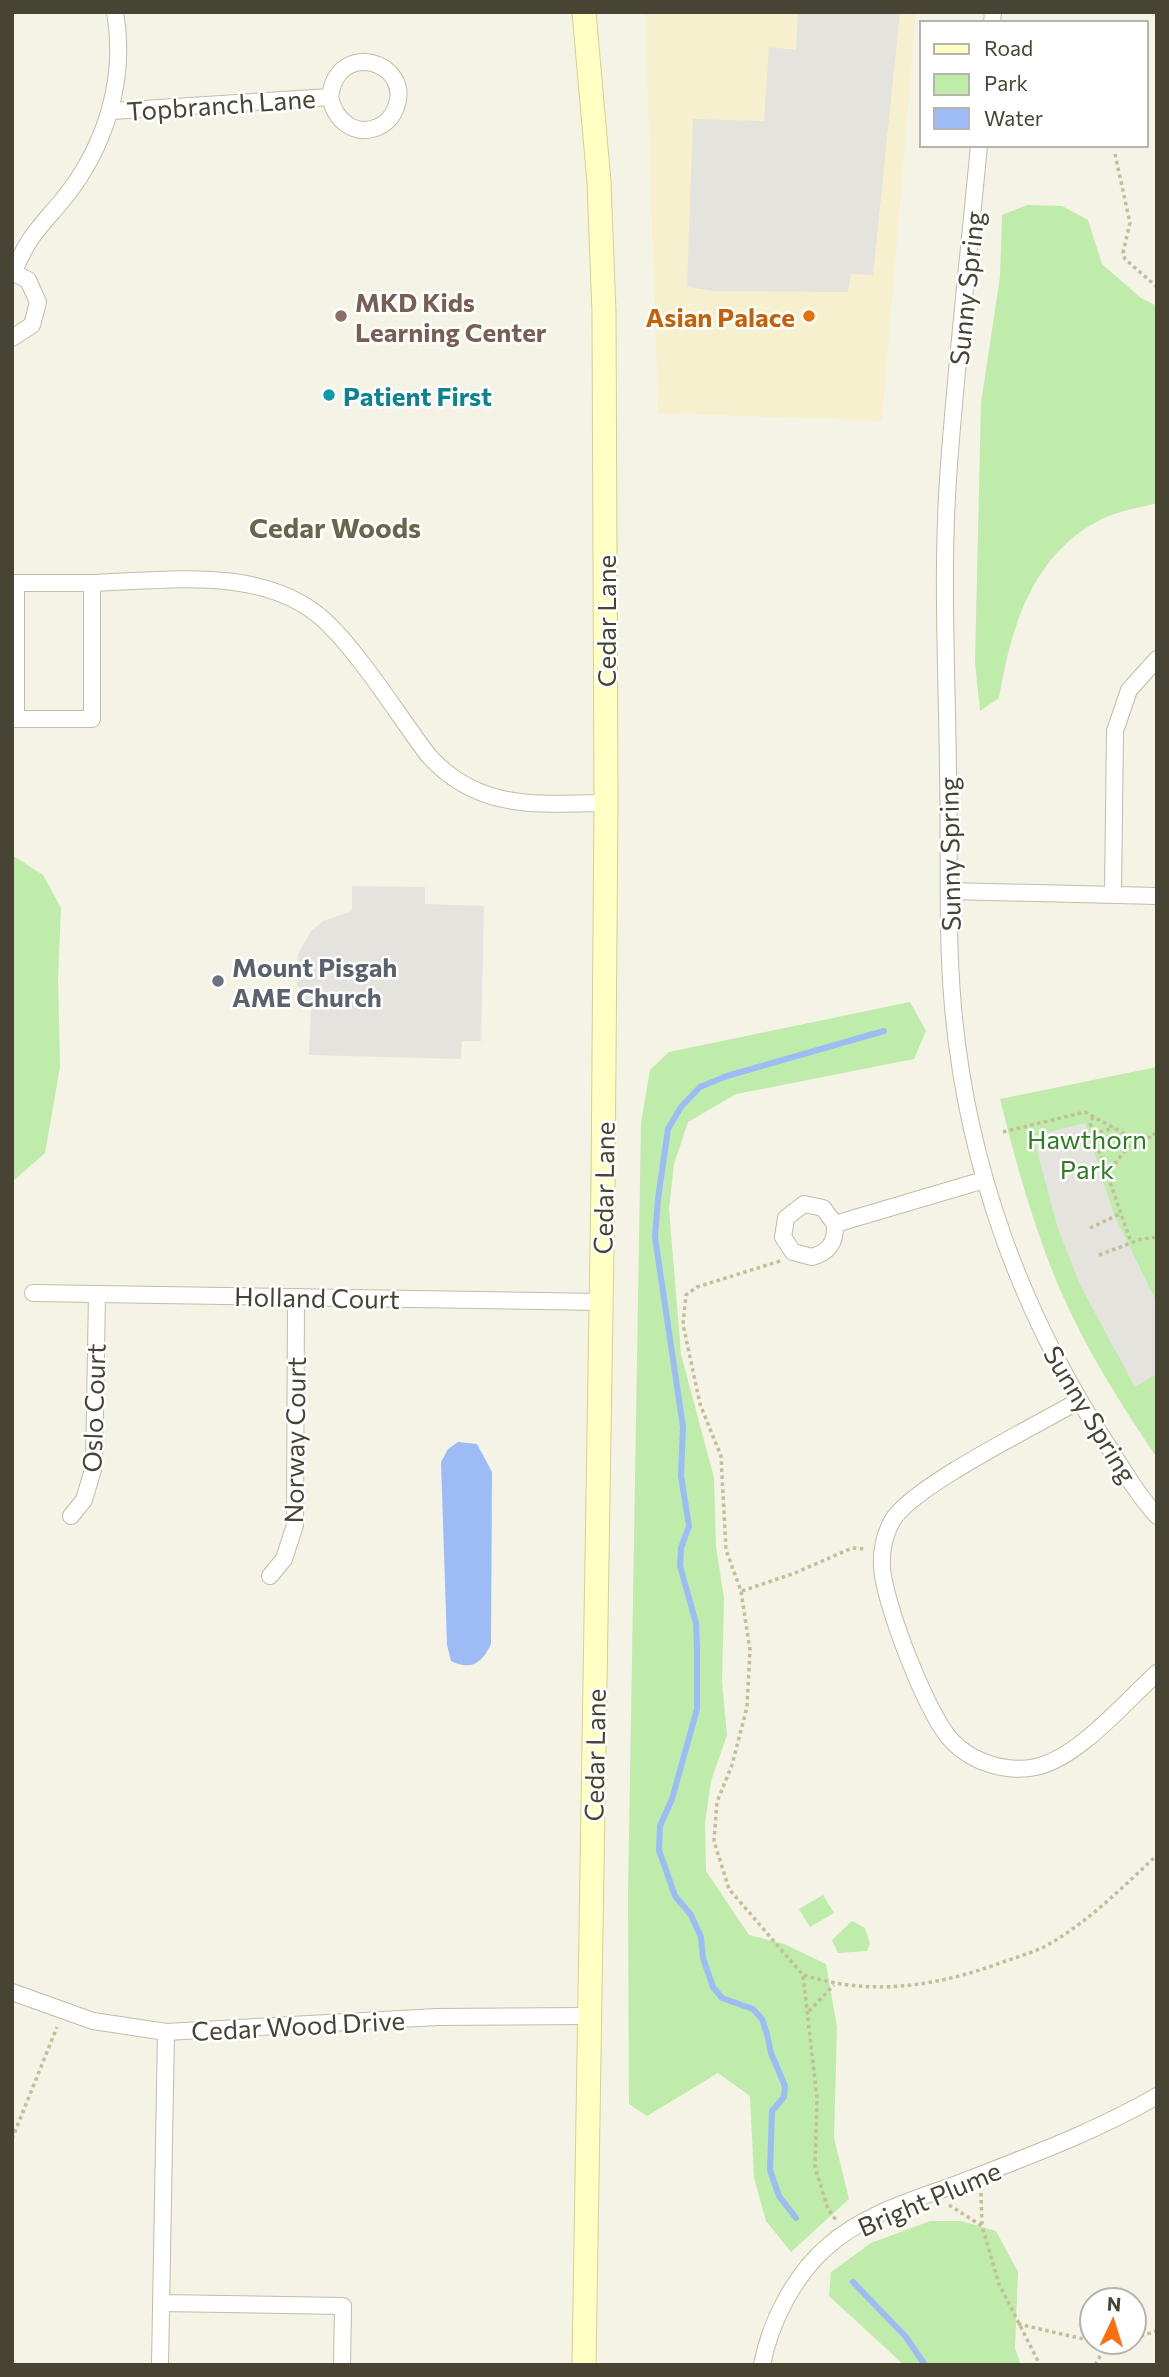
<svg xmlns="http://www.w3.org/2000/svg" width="1169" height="2377" font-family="Commissioner,sans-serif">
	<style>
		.commercial { fill: #f7f0cf }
		.green { fill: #bfebab }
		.parking { fill: #e4e3de }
		.water { fill: #9dbcf5 }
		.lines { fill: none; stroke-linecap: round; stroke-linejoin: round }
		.stream { stroke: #9dbcf5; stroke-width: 6 }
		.minor-casing { stroke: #c0bda7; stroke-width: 18 }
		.secondary-casing { stroke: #d3d290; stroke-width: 25 }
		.path { stroke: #c3be97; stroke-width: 3.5; stroke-dasharray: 3.5 3.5; stroke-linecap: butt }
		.minor { stroke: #fff; stroke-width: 16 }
		.secondary { stroke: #ffffc4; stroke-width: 23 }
		.education-dot { fill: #8d6e63; stroke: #fff; stroke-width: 2.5 }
		.food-dot { fill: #e8710a; stroke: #fff; stroke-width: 2.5 }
		.culture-dot { fill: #0f9aa8; stroke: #fff; stroke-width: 2.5 }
		.worship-dot { fill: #6b7280; stroke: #fff; stroke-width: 2.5 }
		.labels { text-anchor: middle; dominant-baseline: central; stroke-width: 5; stroke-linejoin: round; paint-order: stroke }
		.street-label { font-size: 26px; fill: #474434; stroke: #fff }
		.education-label { font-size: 26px; font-weight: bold; fill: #785e54; stroke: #fff; text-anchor: start }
		.food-label { font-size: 26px; font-weight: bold; fill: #c56008; stroke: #fff; text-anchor: end }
		.culture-label { font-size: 26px; font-weight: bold; fill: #0d838f; stroke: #fff; text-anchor: start }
		.worship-label { font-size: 26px; font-weight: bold; fill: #5b616d; stroke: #fff; text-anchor: start }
		.park-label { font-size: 26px; fill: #307c24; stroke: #fff }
		.neighbourhood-label { font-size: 28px; font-weight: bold; fill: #6a654b; stroke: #fff }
	</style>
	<rect width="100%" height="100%" fill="#f4f3e5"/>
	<path class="commercial" d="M645,12H916L882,421L658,413Z"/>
	<g class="green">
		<path d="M1027,205L1062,206L1088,220L1102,264L1141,298L1157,306V503C1139,508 1117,511 1100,520C1032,555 1011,627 999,698L980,711L975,662L981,403L1000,277L1002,215Z"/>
		<path d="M12,855L43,875L61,908L58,977L60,1067L45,1153L12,1182Z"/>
		<path d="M910,1002L926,1031L914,1059L736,1094L688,1122L674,1164L669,1209L681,1354L714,1478L716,1547L724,1598L722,1682L727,1735L711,1781L705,1823L706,1871L749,1935L784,1944L826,1964L837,2027L834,2138L849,2199L791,2252L766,2221L754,2178L750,2096L718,2073L647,2116L629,2104L628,1896L641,1123L650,1070L669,1052Z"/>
		<path d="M1157,1067V1458C1120,1403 1085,1348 1059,1287C1033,1226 1016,1163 1000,1099Z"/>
		<path d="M823,1895L834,1913L810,1927L799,1909Z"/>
		<path d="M852,1921L865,1928L870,1944L867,1951L838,1953L832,1940Z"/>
		<path d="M930,2221H961L996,2231L1018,2272L1015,2348L1021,2365H904L829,2296L831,2272L871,2243Z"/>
	</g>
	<g class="parking">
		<path d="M798,12H900L873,275L851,274L848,292L716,291L687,287L693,119L764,121L769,47L796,50Z"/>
		<path d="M352,886L425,887V904L484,906L481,1041H462L461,1059L309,1055L311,1009L297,985L298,954L311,931L323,921L352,911Z"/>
		<path d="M1085,1123L1113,1212L1157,1303V1374L1135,1387L1081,1287L1058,1229L1033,1136Z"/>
	</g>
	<path class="water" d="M458,1442L477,1444L492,1472L491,1644C482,1663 471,1671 451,1661L447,1645L441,1462L448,1449Z"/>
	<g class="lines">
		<g class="stream">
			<path d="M796,2218L779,2196L770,2170L772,2111L784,2097L785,2086L771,2053L767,2034L762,2019L753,2009L722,1998L713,1987L703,1958L701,1937L691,1915L675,1896L659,1850L660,1826L672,1799L697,1709V1649L696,1623L680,1566L681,1548L689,1526L681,1476L683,1427L655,1237L658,1199L668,1129L681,1107L700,1087L727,1076L884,1031"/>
			<path d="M853,2282L906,2337L925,2365"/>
		</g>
		<g class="minor-casing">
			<g id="minor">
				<path d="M992,23L993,12"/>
				<path d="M112,111L330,97C335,120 354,137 378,127C387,123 393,116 396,107C413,62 337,38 330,97"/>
				<path d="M979,145C969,252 957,358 949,465C941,567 947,670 948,772C950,850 946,929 953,1007C967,1165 1021,1314 1108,1446C1123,1470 1138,1495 1157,1516"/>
				<path d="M12,272L28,280L38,302L32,325L12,338"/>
				<path d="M14,272C27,238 39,228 61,202C105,149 127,80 115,12"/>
				<path d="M92,583H16V719H92V583C166,581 262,565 323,619C359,652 398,715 428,755C478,811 537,804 606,803"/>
				<path d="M949,891L1157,896"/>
				<path d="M1113,893L1115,731L1129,690L1157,659"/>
				<path d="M835,1224L823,1208L804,1204L786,1218L783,1237L793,1252L812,1257C830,1252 836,1241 835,1224L984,1180"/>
				<path d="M33,1293L601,1302"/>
				<path d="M1078,1401C1038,1425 912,1486 892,1521C884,1536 881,1551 882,1567C884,1603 928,1718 953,1742C973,1763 1008,1773 1036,1767C1078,1758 1125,1702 1157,1673"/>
				<path d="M71,1516L84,1500L94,1466L97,1294"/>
				<path d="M270,1576L284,1559L295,1525L296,1297"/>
				<path d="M12,1992L93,2021L166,2032L437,2017L589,2016"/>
				<path d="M161,2303L343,2306L342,2365"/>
				<path d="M160,2365L166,2032"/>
				<path d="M762,2365C770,2322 795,2274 828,2246C864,2214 913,2200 957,2184C1026,2157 1093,2133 1157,2096"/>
			</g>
		</g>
		<g class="secondary-casing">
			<path id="secondary" d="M584,2365L603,1186L606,803L604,313L599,182L584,12"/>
		</g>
		<g class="path">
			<path d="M1115,154L1130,223L1123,253L1125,259L1157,287"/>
			<path d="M1093,1117L1090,1123L1093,1134L1131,1242"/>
			<path d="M1003,1132L1085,1112L1134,1139L1153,1137L1157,1129"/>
			<path d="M1093,1134L1114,1128"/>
			<path d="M1106,1175L1134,1139"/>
			<path d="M1090,1228L1120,1214"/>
			<path d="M1099,1255L1141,1239L1157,1237"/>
			<path d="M780,1261L697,1287L686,1295L683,1324L700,1404L721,1456L726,1550L741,1591L750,1650L747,1707L732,1765L717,1802L714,1841L729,1889L803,1975L817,2098L815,2167L828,2209L836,2220"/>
			<path d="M742,1591L795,1573L852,1548L866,1549"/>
			<path d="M804,1975C871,1997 938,1986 1003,1962C1017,1957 1031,1953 1044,1947C1086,1924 1122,1888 1157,1855"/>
			<path d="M809,2011L834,1985"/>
			<path d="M12,2139L57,2027"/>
			<path d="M981,2193L982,2226"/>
			<path d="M949,2205L982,2226L999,2284L1040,2365"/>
			<path d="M1018,2324L1092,2341"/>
			<path d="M1134,2338L1157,2331"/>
			<path d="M1096,2342H1116"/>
			<path d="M1095,2365L1107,2344"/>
		</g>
		<use href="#minor" class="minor"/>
		<use href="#secondary" class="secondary"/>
	</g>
	<circle class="education-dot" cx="341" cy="316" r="7"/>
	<circle class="food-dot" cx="809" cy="316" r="7"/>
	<circle class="culture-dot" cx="329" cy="395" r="7"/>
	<circle class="worship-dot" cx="218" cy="981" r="7"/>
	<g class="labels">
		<g class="street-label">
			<text transform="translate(221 104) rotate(-4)">Topbranch Lane</text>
			<text transform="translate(966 288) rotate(-84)">Sunny Spring</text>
			<text transform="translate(605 621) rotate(-90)">Cedar Lane</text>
			<text transform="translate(949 854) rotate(-91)">Sunny Spring</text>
			<text transform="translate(603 1188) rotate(-89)">Cedar Lane</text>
			<text transform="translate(317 1297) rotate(1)">Holland Court</text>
			<text transform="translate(93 1408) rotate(-88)">Oslo Court</text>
			<text transform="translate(1091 1414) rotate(59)">Sunny Spring</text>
			<text transform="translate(294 1440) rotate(-89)">Norway Court</text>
			<text transform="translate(594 1755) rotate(-89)">Cedar Lane</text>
			<text transform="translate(298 2025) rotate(-3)">Cedar Wood Drive</text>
			<text transform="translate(929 2198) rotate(-23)">Bright Plume</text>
		</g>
		<g class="education-label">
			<text x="355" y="301">MKD Kids<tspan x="355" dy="30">Learning Center</tspan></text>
		</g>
		<g class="food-label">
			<text x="795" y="316">Asian Palace</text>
		</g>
		<g class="culture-label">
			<text x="343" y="395">Patient First</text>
		</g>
		<g class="worship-label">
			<text x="232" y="966">Mount Pisgah<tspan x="232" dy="30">AME Church</tspan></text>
		</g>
		<g class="park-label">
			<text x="1087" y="1138">Hawthorn<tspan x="1087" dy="30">Park</tspan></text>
		</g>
		<g class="neighbourhood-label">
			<text x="335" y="527">Cedar Woods</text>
		</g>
	</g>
	<rect width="1169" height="2377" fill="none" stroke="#474434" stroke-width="28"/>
	<rect x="920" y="21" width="228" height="126" fill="#ffffff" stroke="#b5b4ae" stroke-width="2"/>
	<rect x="934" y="44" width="35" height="10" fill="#ffffc4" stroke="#b5b4ae" stroke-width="2"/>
	<text x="984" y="56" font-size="21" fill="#474434">Road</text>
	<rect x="934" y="74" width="35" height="21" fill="#bfebab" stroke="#b5b4ae" stroke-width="2"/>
	<text x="984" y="91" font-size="21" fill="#474434">Park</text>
	<rect x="934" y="108" width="35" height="21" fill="#9dbcf5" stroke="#b5b4ae" stroke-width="2"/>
	<text x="984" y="126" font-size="21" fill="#474434">Water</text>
	<g transform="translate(1113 2321) rotate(4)"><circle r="33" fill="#ffffff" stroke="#b5b4ae" stroke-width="2"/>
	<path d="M0-5L12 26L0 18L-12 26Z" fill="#ff6d11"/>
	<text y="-10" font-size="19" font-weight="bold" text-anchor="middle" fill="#474434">N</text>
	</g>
</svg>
